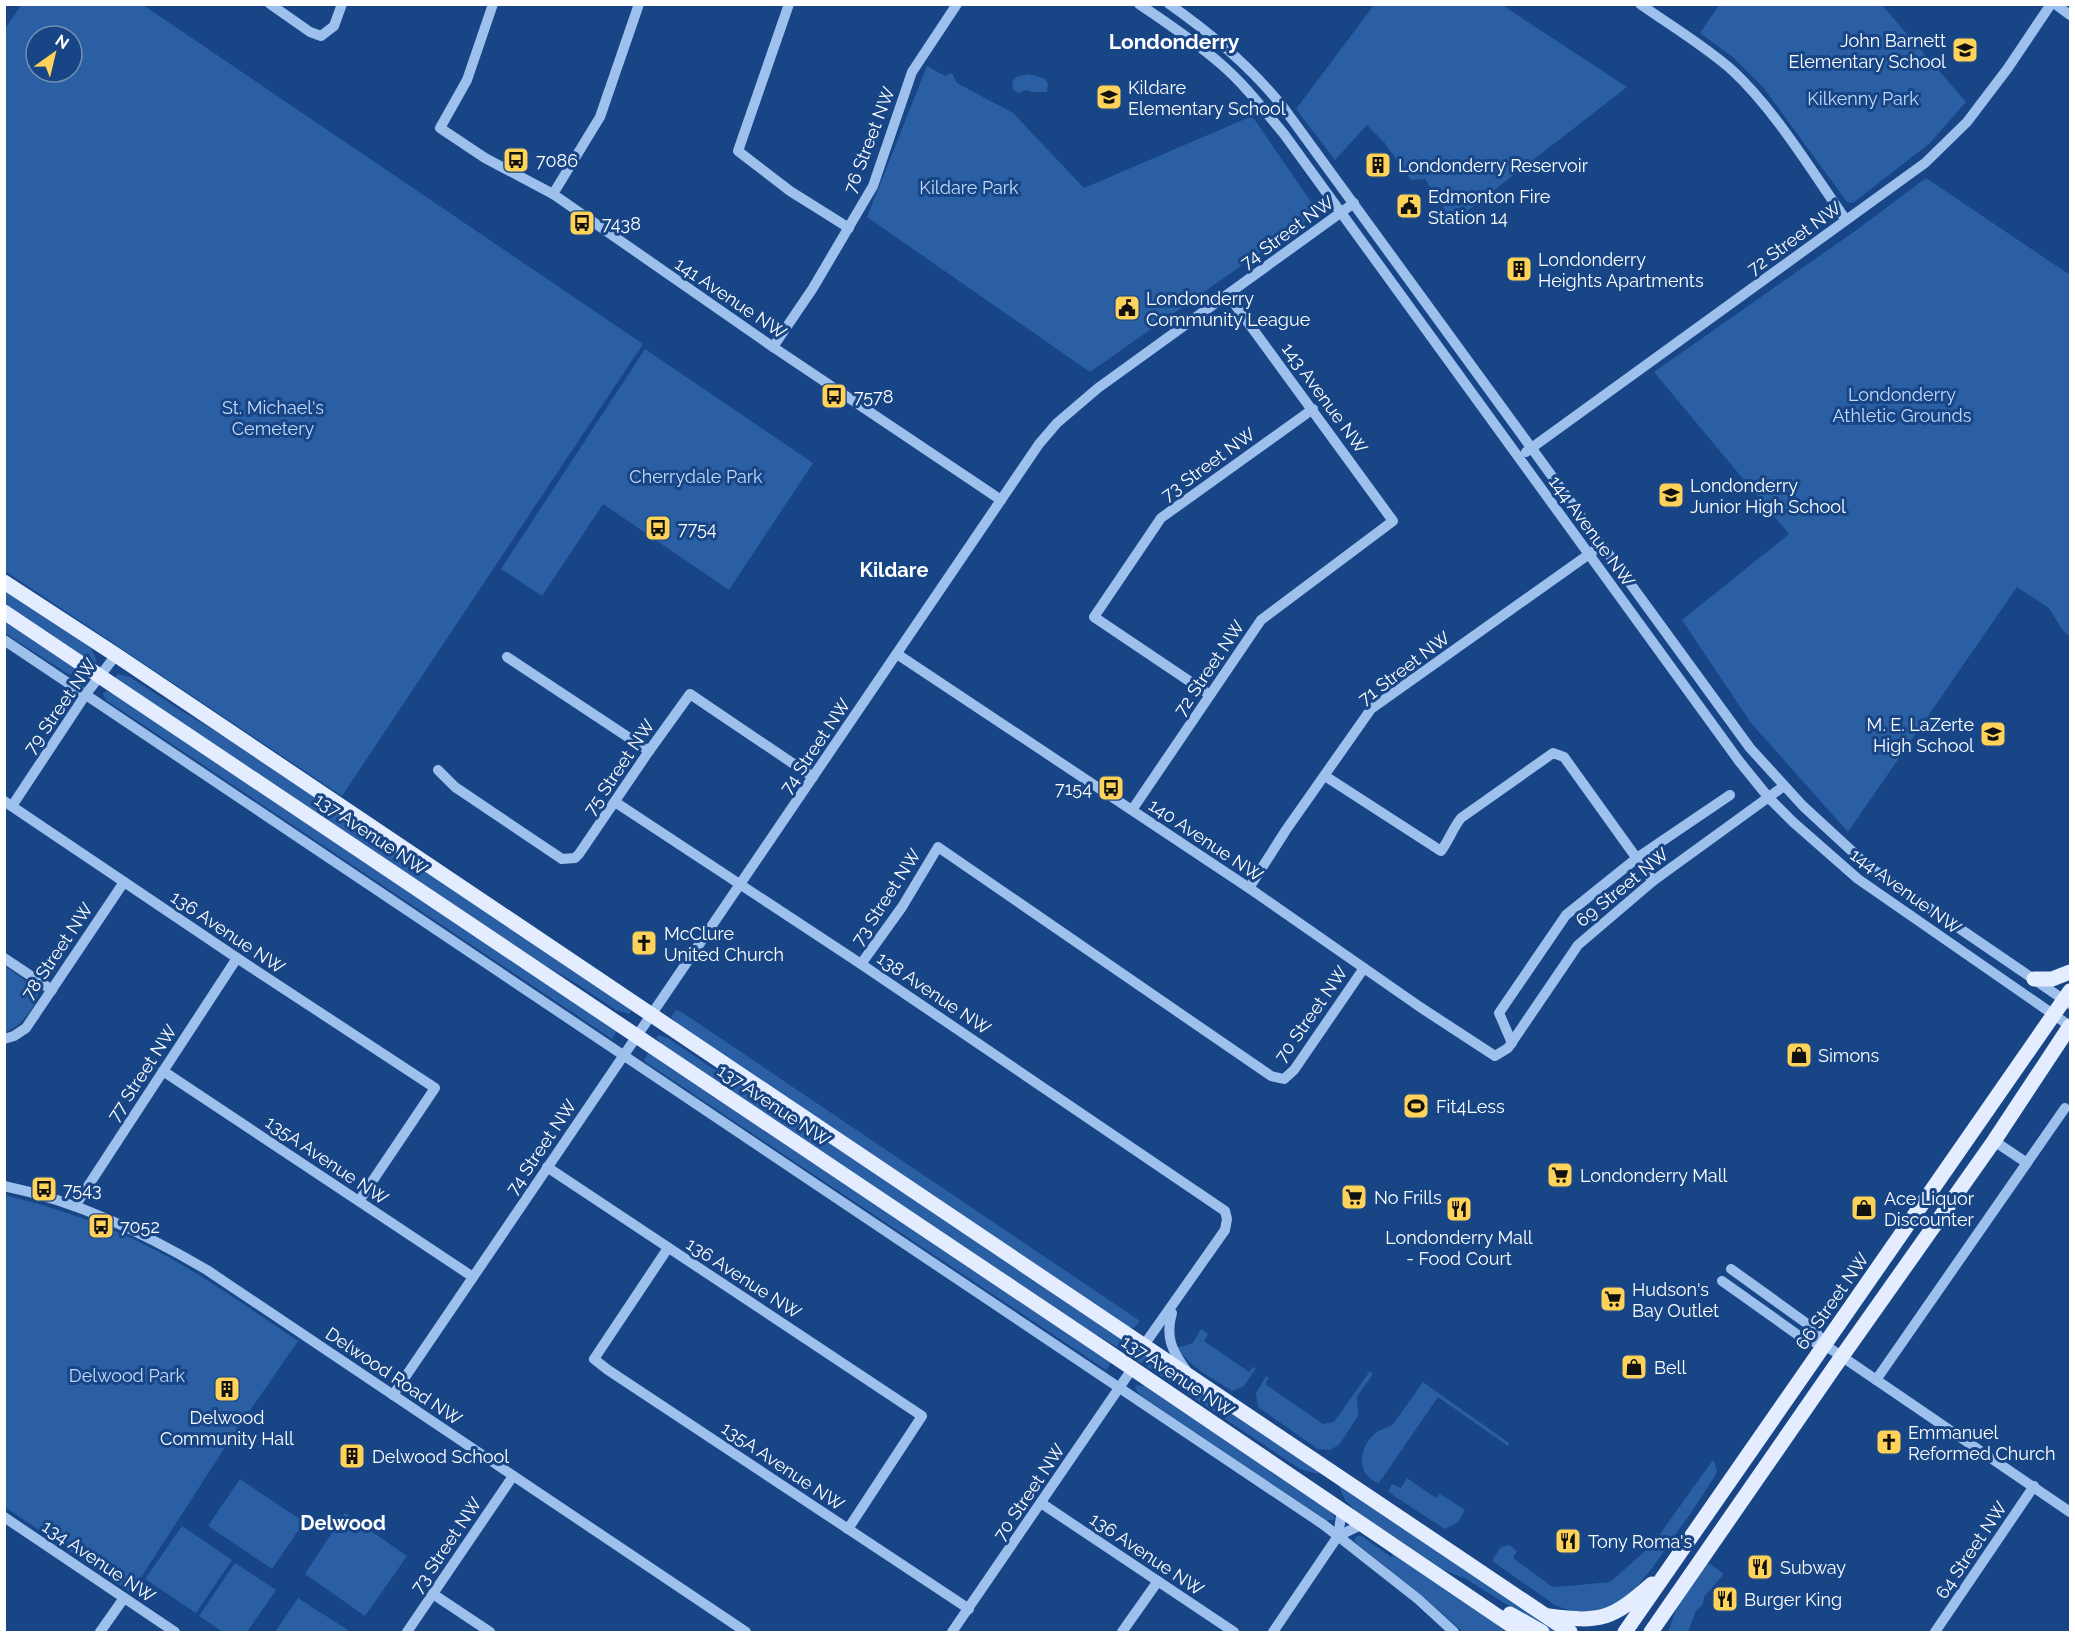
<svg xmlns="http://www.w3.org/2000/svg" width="2075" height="1637" font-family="Raleway,sans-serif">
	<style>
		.green { fill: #2a5fa4; fill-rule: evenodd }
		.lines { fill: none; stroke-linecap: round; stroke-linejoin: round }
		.minor { stroke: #9dc0ed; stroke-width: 10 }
		.major { stroke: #e3edff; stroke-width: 15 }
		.labels { text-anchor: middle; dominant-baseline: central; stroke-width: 6; stroke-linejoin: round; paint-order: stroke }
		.poi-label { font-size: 18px; fill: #fff; stroke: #174586; text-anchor: start }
		.park-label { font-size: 18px; fill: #c3dafa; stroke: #174586 }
		.street-label { font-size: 18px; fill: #fff; stroke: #174586 }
		.neighbourhood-label { font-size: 20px; font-weight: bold; fill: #fff; stroke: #174586 }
		.quarter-label { font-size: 21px; font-weight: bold; fill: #fff; stroke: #174586 }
	</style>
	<rect width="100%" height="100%" fill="#174586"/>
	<g class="green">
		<path d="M22,4L143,5L643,344L342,796L5,571L4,30ZM36,36H72V72H36Z"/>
		<path d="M1374,5H1502L1627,87L1453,222L1425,179L1411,180L1384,142L1367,125L1335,160L1296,109Z"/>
		<path d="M1719,5H1882L1966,102L1930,143L1853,203L1847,202L1763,87L1734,58L1700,33Z"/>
		<path d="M927,66L945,76L952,73L957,83L1013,113L1084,188L1252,116L1318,212L1090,372L867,217Z"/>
		<path d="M1029,74L1045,79L1048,84L1047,92H1032L1027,90L1018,93L1013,89L1012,82L1016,77Z"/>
		<path d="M1926,178L2070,275V636L2063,631L2049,608L2017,587L1848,832L1751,723L1682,620L1789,534L1654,372L1855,231Z"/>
		<path d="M645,349L813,463L729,590L603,504L542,596L501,569Z"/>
		<path d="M4,587L91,648L97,661L92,663L5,604Z"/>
		<path d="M4,619L75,666L81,674V678L68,674L5,633Z"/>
		<path d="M117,674L130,677L182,711L242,747L625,1004L631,1011L629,1014L616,1010L574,982L523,953L115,678Z"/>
		<path d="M106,691L116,694L611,1026L616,1032L612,1039L106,700L103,694Z"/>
		<path d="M5,966L39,991C36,1007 20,1028 5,1032Z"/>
		<path d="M676,1010L683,1013L1140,1321L1134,1328L1128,1327L677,1024L671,1017Z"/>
		<path d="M658,1035L668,1038L712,1068L754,1091L1319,1472L1318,1474L1300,1469L1119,1348L1068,1318L664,1047L656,1038Z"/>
		<path d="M648,1053L1107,1360L1111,1363L1106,1370L644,1061Z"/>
		<path d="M5,1195C65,1210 125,1231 179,1263C220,1287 259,1315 298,1341L229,1441L131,1593L5,1507Z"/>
		<path d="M1201,1329L1208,1334L1204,1341L1249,1372L1253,1367L1256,1368L1244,1386L1232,1391C1213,1378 1189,1367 1177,1347H1181L1193,1343Z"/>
		<path d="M1370,1371L1372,1373L1371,1377L1357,1396L1358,1416L1339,1445L1330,1450L1318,1449L1258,1407L1256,1393L1266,1376L1269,1378L1265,1384L1323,1424L1334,1422Z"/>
		<path d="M1423,1382L1509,1443L1508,1446L1438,1397L1379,1483C1355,1476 1358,1445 1377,1432C1383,1428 1389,1428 1394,1423Z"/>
		<path d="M1137,1385L1146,1386L1330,1511L1335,1518L1333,1520H1326L1140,1395L1135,1388Z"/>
		<path d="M1713,1460L1717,1470L1715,1476C1701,1498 1686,1520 1671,1541C1642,1583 1613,1630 1555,1605L1492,1561L1501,1547L1510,1545L1517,1551L1513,1558L1551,1586L1557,1587L1610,1582L1652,1545Z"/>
		<path d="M1407,1478L1436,1498L1440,1494L1465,1510L1458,1522L1445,1529L1394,1496L1388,1491L1392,1484L1401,1488Z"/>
		<path d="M240,1479L304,1522L272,1569L208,1526Z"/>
		<path d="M1339,1486H1342L1559,1632H1550L1466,1579L1442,1569L1357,1512L1345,1500Z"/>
		<path d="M345,1513L407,1556L365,1616L305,1574Z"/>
		<path d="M182,1526L232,1560L196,1613L145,1579Z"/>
		<path d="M1357,1536H1362L1391,1557L1394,1552L1477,1609L1506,1632H1463L1425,1598L1356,1543L1354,1539Z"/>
		<path d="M235,1563L276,1590L247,1632H223L199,1616Z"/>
		<path d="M1705,1563L1710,1564L1723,1573V1575L1704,1597L1703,1604L1696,1611L1688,1632H1668L1677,1607Z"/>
		<path d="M298,1598L351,1632H275Z"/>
	</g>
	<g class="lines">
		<g class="minor">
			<path d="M270,4L310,32L321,36L334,26L342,4"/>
			<path d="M493,4L467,80L440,128L485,158L553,194L773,347L1001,500"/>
			<path d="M789,4L738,151L790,191L849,228"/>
			<path d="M1139,4C1167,23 1196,42 1222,65C1245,85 1264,110 1284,134L1739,761L1769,798L1793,822L1858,879L2070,1026"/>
			<path d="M1169,4C1212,34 1250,66 1283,107L1750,748L1803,806L1868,866L2070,1004"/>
			<path d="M1640,4C1671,26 1705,46 1733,71C1775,110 1813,173 1846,220"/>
			<path d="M2055,4L2070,15"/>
			<path d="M553,194L600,117L639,4"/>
			<path d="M773,347L813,288L873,186L912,72L957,4"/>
			<path d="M1526,452L1925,163L1967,122L2008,68L2051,4"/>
			<path d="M4,640L1324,1525L1418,1599L1454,1632"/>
			<path d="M897,654L1249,888L1420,1007L1495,1056L1508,1048L1578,945L1653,881L1784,786"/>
			<path d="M507,657L649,751"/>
			<path d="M1210,695L1094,617L1161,518L1313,409"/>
			<path d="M438,770L455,787L562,859L575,858L579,854L649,751L690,694L813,777"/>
			<path d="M1325,776L1441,851C1449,840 1453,828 1461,818L1553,753L1564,757L1653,881"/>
			<path d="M4,801L237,958L435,1088L359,1201"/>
			<path d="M615,802L861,964L1225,1211L1227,1219L1225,1230L1144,1345"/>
			<path d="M12,806L86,694L116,655"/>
			<path d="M1132,810L1261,620L1393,521L1228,295"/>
			<path d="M1249,888L1286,830L1371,709L1602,545"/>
			<path d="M4,958L52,990"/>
			<path d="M861,964L902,907L938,847L1271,1076L1284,1079L1294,1070L1364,968"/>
			<path d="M4,1039L14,1036L26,1028L124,882"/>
			<path d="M1512,1043L1499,1013L1566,915L1637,858L1730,795"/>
			<path d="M163,1071L473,1277"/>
			<path d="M1994,1141L2027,1163"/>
			<path d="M547,1167L922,1416L848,1529"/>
			<path d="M4,1186C77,1201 144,1233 207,1270L746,1632"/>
			<path d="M75,1206L237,958"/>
			<path d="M668,1248L594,1359L608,1370L969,1609"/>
			<path d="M1731,1269L1813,1328L1825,1345L2070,1512"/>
			<path d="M1722,1281L1805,1340L1825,1345"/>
			<path d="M1172,1313C1165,1337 1172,1351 1186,1370"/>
			<path d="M1876,1380L2065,1108"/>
			<path d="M393,1395L1039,444L1057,423L1098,388L1354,203"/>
			<path d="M1041,1503L1234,1632"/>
			<path d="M4,1517L175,1632"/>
			<path d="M1338,1536L1363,1524"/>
			<path d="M433,1594L490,1632"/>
			<path d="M100,1632L124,1598"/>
			<path d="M407,1632L513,1476"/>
			<path d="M952,1632L1132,1369"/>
			<path d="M1122,1632L1158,1581"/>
			<path d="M1273,1632L1338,1536L1342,1510"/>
			<path d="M1935,1632L2034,1486"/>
		</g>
		<g class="major">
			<path d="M4,582L116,655L1570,1632"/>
			<path d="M4,612L1117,1358L1521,1632"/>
			<path d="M2034,979H2052L2070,972"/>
			<path d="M1510,1614L1542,1632"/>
			<path d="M1549,1616C1602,1623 1612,1619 1652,1584"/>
			<path d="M1625,1632L2070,991"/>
			<path d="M1651,1632L1833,1369L1994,1141L2070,1026"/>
		</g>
	</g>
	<defs>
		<g id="school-square" transform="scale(1.35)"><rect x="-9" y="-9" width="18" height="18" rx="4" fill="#ffd359" stroke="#174586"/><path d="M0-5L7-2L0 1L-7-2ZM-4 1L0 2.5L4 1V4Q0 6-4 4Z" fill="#111"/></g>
		<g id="bus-square" transform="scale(1.35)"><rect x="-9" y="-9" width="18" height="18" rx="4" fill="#ffd359" stroke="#174586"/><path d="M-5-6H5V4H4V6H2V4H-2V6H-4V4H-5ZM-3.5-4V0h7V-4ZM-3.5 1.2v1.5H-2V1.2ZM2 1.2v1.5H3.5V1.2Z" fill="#111"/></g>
		<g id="building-square" transform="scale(1.35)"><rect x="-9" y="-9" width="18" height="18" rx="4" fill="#ffd359" stroke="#174586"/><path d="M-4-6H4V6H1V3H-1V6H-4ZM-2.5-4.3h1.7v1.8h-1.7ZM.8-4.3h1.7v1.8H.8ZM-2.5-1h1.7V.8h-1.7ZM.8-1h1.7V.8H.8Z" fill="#111"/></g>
		<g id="civic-square" transform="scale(1.35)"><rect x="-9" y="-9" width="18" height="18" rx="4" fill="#ffd359" stroke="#174586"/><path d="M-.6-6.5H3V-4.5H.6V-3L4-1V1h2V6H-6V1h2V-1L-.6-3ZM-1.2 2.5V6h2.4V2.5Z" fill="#111"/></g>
		<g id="church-square" transform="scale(1.35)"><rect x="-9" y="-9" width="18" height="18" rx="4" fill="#ffd359" stroke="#174586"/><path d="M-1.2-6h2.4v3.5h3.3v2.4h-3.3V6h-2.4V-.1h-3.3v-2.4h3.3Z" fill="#111"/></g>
		<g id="shop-square" transform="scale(1.35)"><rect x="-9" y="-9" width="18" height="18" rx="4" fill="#ffd359" stroke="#174586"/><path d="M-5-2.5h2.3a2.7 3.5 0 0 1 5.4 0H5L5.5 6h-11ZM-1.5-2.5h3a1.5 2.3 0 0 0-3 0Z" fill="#111"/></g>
		<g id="stadium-square" transform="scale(1.35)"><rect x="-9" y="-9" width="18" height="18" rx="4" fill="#ffd359" stroke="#174586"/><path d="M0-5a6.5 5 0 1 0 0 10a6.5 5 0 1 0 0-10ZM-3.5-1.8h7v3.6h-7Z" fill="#111"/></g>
		<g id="supermarket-square" transform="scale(1.35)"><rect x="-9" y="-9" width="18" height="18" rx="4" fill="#ffd359" stroke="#174586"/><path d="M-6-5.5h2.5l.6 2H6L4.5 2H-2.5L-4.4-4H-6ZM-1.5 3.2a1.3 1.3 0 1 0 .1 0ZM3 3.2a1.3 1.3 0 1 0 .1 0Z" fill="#111"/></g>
		<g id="restaurant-square" transform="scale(1.35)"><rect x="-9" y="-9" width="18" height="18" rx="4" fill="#ffd359" stroke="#174586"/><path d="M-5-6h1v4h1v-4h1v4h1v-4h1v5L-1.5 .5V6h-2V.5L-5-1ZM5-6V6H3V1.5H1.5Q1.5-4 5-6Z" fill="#111"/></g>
	</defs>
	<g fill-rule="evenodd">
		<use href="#school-square" x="1965" y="50"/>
		<use href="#school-square" x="1109" y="97"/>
		<use href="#bus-square" x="516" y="160"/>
		<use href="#building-square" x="1378" y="165"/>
		<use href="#civic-square" x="1409" y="206"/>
		<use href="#bus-square" x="582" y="223"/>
		<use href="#building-square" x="1519" y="269"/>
		<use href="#civic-square" x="1127" y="308"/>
		<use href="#bus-square" x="834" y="396"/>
		<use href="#school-square" x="1671" y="495"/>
		<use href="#bus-square" x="658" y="528"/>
		<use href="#school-square" x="1993" y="734"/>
		<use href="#bus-square" x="1111" y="788"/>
		<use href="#church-square" x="644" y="943"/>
		<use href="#shop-square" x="1799" y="1055"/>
		<use href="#stadium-square" x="1416" y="1106"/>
		<use href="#supermarket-square" x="1560" y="1175"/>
		<use href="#bus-square" x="44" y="1189"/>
		<use href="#supermarket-square" x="1354" y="1197"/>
		<use href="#shop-square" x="1864" y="1208"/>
		<use href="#restaurant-square" x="1459" y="1209"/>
		<use href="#bus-square" x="101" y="1226"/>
		<use href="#supermarket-square" x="1613" y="1299"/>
		<use href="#shop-square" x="1634" y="1367"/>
		<use href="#building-square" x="227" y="1389"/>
		<use href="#church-square" x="1889" y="1442"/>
		<use href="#building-square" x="352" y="1456"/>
		<use href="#restaurant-square" x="1568" y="1541"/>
		<use href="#restaurant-square" x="1760" y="1567"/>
		<use href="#restaurant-square" x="1725" y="1599"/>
	</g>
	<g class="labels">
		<g class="poi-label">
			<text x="1946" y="40" text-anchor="end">John Barnett<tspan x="1946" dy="21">Elementary School</tspan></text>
			<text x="1128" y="87">Kildare<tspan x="1128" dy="21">Elementary School</tspan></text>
			<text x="536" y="160">7086</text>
			<text x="1398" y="165">Londonderry Reservoir</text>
			<text x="1428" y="196">Edmonton Fire<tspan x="1428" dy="21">Station 14</tspan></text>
			<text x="602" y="223">7438</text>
			<text x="1538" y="259">Londonderry<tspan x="1538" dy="21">Heights Apartments</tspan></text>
			<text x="1146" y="298">Londonderry<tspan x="1146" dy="21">Community League</tspan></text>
			<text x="854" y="396">7578</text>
			<text x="1690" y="485">Londonderry<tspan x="1690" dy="21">Junior High School</tspan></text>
			<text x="678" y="528">7754</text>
			<text x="1974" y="724" text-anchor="end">M. E. LaZerte<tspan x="1974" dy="21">High School</tspan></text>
			<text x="1092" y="788" text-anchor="end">7154</text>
			<text x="664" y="933">McClure<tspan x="664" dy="21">United Church</tspan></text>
			<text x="1818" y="1055">Simons</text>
			<text x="1436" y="1106">Fit4Less</text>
			<text x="1580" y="1175">Londonderry Mall</text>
			<text x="63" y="1189">7543</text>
			<text x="1374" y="1197">No Frills</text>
			<text x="1884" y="1198">Ace Liquor<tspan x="1884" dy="21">Discounter</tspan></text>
			<text x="120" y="1226">7052</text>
			<text x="1459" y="1237" text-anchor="middle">Londonderry Mall<tspan x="1459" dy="21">- Food Court</tspan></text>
			<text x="1632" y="1289">Hudson's<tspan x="1632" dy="21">Bay Outlet</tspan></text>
			<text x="1654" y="1367">Bell</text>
			<text x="227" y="1417" text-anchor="middle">Delwood<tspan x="227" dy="21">Community Hall</tspan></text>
			<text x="1908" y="1432">Emmanuel<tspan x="1908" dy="21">Reformed Church</tspan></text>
			<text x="372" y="1456">Delwood School</text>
			<text x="1588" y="1541">Tony Roma's</text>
			<text x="1780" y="1567">Subway</text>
			<text x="1744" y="1599">Burger King</text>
		</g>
		<g class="park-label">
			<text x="1863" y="98">Kilkenny Park</text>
			<text x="969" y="187">Kildare Park</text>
			<text x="1902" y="394">Londonderry<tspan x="1902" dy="21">Athletic Grounds</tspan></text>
			<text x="273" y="407">St. Michael's<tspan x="273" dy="21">Cemetery</tspan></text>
			<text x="696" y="476">Cherrydale Park</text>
			<text x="127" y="1375">Delwood Park</text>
		</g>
		<g class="street-label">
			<text transform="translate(869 140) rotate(-69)">76 Street NW</text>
			<text transform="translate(1287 232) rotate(-36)">74 Street NW</text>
			<text transform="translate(1794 238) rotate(-36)">72 Street NW</text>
			<text transform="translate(731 298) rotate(34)">141 Avenue NW</text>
			<text transform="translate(1325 398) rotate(54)">143 Avenue NW</text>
			<text transform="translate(1208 464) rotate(-36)">73 Street NW</text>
			<text transform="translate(1592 531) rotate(54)">144 Avenue NW</text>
			<text transform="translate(1209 668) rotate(-56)">72 Street NW</text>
			<text transform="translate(1404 668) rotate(-37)">71 Street NW</text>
			<text transform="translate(60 706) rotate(-55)">79 Street NW</text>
			<text transform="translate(815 746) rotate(-56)">74 Street NW</text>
			<text transform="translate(619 767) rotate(-56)">75 Street NW</text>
			<text transform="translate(371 834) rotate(34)">137 Avenue NW</text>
			<text transform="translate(1206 840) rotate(34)">140 Avenue NW</text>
			<text transform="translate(1622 887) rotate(-39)">69 Street NW</text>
			<text transform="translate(1906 891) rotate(36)">144 Avenue NW</text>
			<text transform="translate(886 897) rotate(-57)">73 Street NW</text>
			<text transform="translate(228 932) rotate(34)">136 Avenue NW</text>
			<text transform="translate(57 951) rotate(-56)">78 Street NW</text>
			<text transform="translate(934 993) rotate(34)">138 Avenue NW</text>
			<text transform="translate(1311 1014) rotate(-55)">70 Street NW</text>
			<text transform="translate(142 1073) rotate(-57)">77 Street NW</text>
			<text transform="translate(774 1105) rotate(34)">137 Avenue NW</text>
			<text transform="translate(541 1147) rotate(-56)">74 Street NW</text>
			<text transform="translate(327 1160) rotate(34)">135A Avenue NW</text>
			<text transform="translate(744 1278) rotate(33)">136 Avenue NW</text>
			<text transform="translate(1832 1301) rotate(-55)">66 Street NW</text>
			<text transform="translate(394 1376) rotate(34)">Delwood Road NW</text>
			<text transform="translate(1178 1376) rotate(34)">137 Avenue NW</text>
			<text transform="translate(783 1466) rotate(34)">135A Avenue NW</text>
			<text transform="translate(1029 1492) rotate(-56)">70 Street NW</text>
			<text transform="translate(446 1545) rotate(-56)">73 Street NW</text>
			<text transform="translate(1971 1550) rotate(-56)">64 Street NW</text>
			<text transform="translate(1147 1554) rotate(34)">136 Avenue NW</text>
			<text transform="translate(99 1561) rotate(34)">134 Avenue NW</text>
		</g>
		<g class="neighbourhood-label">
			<text x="894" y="570">Kildare</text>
			<text x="343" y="1523">Delwood</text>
		</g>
		<g class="quarter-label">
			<text x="1174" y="41">Londonderry</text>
		</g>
	</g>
	<rect width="2075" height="1637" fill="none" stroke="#ffffff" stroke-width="12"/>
	<g transform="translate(54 54) rotate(34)"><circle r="28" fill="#174586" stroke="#748fb6" stroke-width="1.5"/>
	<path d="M0-4.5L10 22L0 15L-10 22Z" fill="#ffd359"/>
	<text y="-9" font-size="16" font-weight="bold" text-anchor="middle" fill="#ffffff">N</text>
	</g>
</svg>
